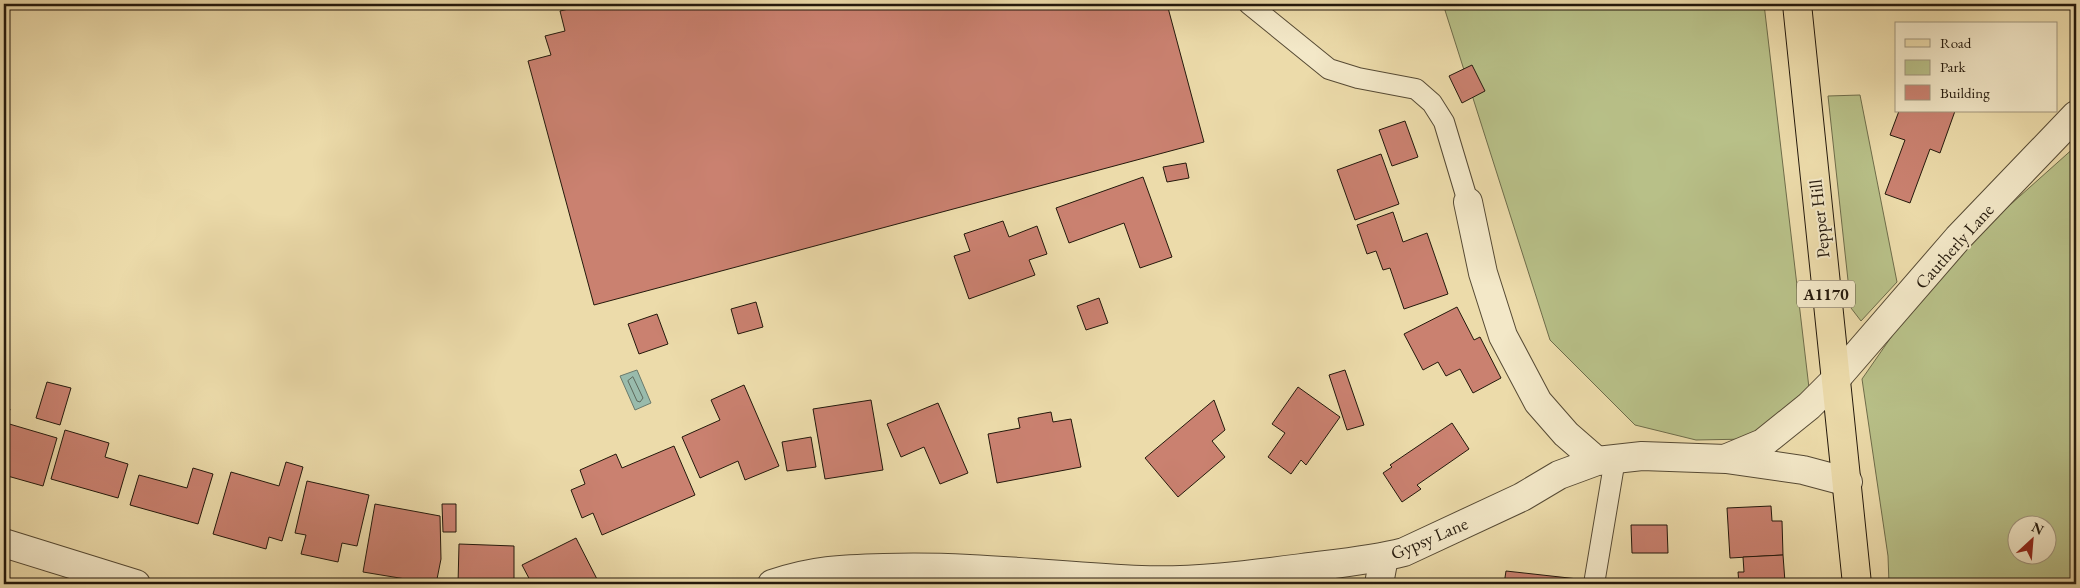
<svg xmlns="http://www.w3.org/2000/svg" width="2080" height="588" font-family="'EB Garamond',serif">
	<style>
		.green { fill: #b8c088; stroke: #6e6c4a; fill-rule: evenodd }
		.water { fill: #99bbac; stroke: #6a7a6c }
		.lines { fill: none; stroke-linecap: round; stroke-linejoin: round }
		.shore { stroke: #5e6a5c; stroke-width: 1 }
		.building { fill: #ca8170; stroke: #24190c }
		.lane-casing { stroke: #564a34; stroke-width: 22 }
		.street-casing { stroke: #564a34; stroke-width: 30 }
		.primary-casing { stroke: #24190c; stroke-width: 30 }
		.lane { stroke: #f3e8c8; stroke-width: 20 }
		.street { stroke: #f3e8c8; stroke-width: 28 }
		.primary { stroke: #ecdbaa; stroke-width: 28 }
		.labels { text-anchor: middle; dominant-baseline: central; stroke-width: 4; stroke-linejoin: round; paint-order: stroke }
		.shield { fill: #f3e8c8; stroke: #625744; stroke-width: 1 }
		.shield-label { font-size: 16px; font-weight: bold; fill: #24190c }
		.street-label { font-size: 18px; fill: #24190c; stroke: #f3e8c8 }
	</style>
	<rect width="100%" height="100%" fill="#ecdbaa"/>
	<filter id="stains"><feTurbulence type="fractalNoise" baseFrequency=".004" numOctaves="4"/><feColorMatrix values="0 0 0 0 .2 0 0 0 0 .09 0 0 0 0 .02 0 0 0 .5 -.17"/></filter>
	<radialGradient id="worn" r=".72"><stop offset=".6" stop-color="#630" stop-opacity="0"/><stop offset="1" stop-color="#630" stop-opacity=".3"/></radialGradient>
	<g class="green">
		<path d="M1443,4H1764L1809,388L1783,418L1749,439L1696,440L1635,425L1550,340Z"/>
		<path d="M1860,95L1897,282L1861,321L1851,308L1828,96Z"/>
		<path d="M2076,146V584H1889L1888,556L1862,379L1910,310L1973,238ZM2018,526H2048V556H2018Z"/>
	</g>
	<path class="water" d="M637,370L651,403L635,410L620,376Z"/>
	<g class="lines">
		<path class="shore" d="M633,377L643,398L640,402L637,401L628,381Z"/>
	</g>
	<g class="building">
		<path d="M576,4H1167L1204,142L594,305L528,61L551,55L545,36L565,31L560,11L577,7Z"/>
		<path d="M1472,65L1485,91L1462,103L1449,76Z"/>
		<path d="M1899,111H1955L1940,153L1930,149L1910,203L1885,194L1905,140L1890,135Z"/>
		<path d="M1405,121L1418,157L1392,166L1379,130Z"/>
		<path d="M1381,154L1399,204L1355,220L1337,170Z"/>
		<path d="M1186,163L1189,178L1167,182L1163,167Z"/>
		<path d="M1143,177L1172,257L1140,268L1124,223L1069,243L1056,208Z"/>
		<path d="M1393,212L1403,242L1427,233L1448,294L1404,309L1390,268L1383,270L1376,251L1367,254L1357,225Z"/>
		<path d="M1003,221L1009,237L1037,226L1047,254L1029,260L1035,275L969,299L954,256L970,251L964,234Z"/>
		<path d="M1099,298L1108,323L1086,330L1077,306Z"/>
		<path d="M756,302L763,327L738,334L731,309Z"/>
		<path d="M1457,307L1474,340L1480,337L1501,378L1473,393L1460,369L1446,376L1438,362L1423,370L1404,334Z"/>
		<path d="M657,314L668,344L639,354L628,324Z"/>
		<path d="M1345,370L1364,425L1347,430L1329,375Z"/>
		<path d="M47,382L71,388L60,425L36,418Z"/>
		<path d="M744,385L779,466L745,480L738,461L700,478L682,437L720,420L711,400Z"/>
		<path d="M1298,387L1340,417L1306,465L1301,460L1291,474L1268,457L1285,433L1272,424Z"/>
		<path d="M871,400L883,470L825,479L813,409Z"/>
		<path d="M1214,400L1225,430L1212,441L1225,457L1178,497L1145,458Z"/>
		<path d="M938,403L968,473L940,484L924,447L901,457L887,424Z"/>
		<path d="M4,407L10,409L6,423L57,438L43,486L4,475Z"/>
		<path d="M1051,412L1053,422L1071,419L1081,467L997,483L988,434L1020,428L1018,418Z"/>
		<path d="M1452,423L1469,449L1417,485L1421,489L1402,502L1383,473L1392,467L1390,465Z"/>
		<path d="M65,430L109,443L105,457L128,464L118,498L51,479Z"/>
		<path d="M811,437L816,467L787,471L782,442Z"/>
		<path d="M674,446L695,495L602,535L593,513L582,518L571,490L585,484L580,470L616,454L622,468Z"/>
		<path d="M286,462L303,467L282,541L269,537L266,549L213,534L231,472L279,486Z"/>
		<path d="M193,468L213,474L198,524L130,505L139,475L187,488Z"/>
		<path d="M307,481L369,495L357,546L342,543L338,562L301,554L306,535L295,533Z"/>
		<path d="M375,504L440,516L441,559L436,584L363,572Z"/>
		<path d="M442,504H456V532H443Z"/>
		<path d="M1771,506L1772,521H1782L1783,555L1730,558L1727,508Z"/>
		<path d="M1631,525H1667L1668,553H1632Z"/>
		<path d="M576,538L599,583L595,584H532L522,565Z"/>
		<path d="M459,544L514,546V584H458Z"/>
		<path d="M1783,555L1785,582L1739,584L1738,572H1744L1743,557Z"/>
		<path d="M1506,571L1578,579L1577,584H1504Z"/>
	</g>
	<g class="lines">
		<g class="lane-casing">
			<g id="lane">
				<path d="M1249,4L1329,69L1358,78L1416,89L1432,103L1444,122L1468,202"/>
				<path d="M1594,584L1615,459"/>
			</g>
		</g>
		<g class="street-casing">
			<g id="street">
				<path d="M1468,202L1483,273L1503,336L1538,402L1566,434L1597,461"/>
				<path d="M1727,458L1763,443L1809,406L1835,380L1958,238L2076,115"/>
				<path d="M4,543L136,584"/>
				<path d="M772,584C812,570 842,569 884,568C969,565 1055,576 1141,580C1197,582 1255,574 1310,567C1342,563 1373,560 1404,552L1522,497L1559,475L1597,461L1642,456L1726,459L1803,470L1848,482"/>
				<path d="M1379,584L1384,557"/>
			</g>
		</g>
		<g class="primary-casing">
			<path id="primary" d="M1797,4L1857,584"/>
		</g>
		<use href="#lane" class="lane"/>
		<use href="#street" class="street"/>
		<use href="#primary" class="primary"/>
	</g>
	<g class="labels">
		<rect class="shield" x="1797" y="280.5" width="58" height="27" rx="4"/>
		<g class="shield-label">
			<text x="1826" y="294">A1170</text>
		</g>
		<g class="street-label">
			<text transform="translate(1819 219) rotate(-96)">Pepper Hill</text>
			<text transform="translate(1954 246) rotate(-48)">Cautherly Lane</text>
			<text transform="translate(1429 538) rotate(-23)">Gypsy Lane</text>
		</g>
	</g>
	<rect width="2080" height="588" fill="none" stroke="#ecdbaa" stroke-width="20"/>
	<rect x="5" y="5" width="2070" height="578" fill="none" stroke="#24190c" stroke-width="2.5"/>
	<rect x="10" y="10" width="2060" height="568" fill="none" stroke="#24190c"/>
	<rect x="1895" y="22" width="162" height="90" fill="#f3e8c8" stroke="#a0957d"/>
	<rect x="1905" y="39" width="25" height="8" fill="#ecdbaa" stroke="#a0957d"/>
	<text x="1940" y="48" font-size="15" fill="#24190c">Road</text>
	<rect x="1905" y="60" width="25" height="15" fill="#b8c088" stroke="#a0957d"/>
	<text x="1940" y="72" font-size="15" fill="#24190c">Park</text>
	<rect x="1905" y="85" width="25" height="15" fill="#ca8170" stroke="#a0957d"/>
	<text x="1940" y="98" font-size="15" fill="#24190c">Building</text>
	<g transform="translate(2032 540) rotate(26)"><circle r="24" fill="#f3e8c8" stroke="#a0957d"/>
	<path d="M0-4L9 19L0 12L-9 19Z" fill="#8f2418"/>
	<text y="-8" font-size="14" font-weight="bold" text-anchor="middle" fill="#24190c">N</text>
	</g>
	<rect width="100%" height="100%" filter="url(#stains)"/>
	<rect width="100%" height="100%" fill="url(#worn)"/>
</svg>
